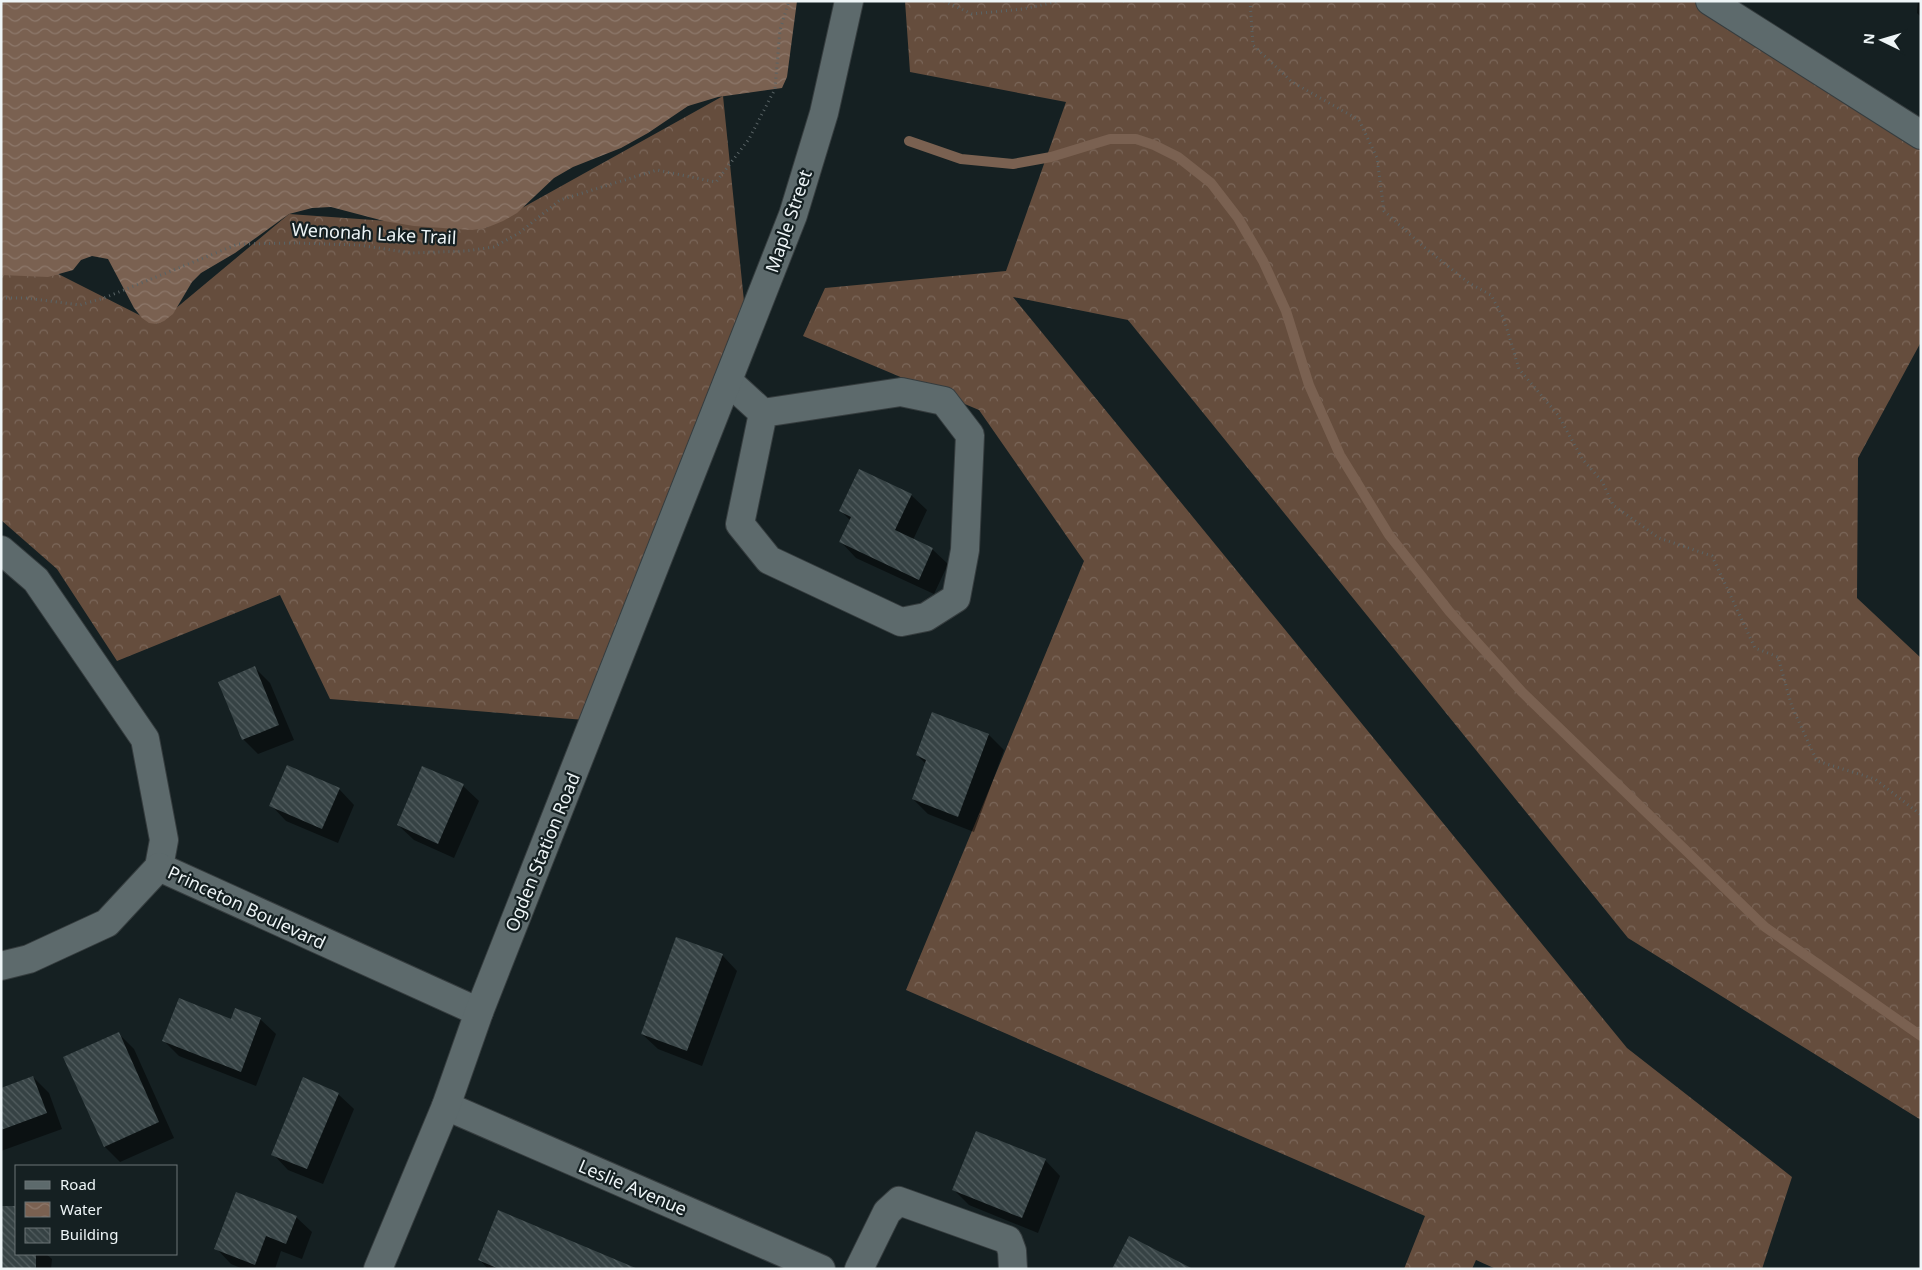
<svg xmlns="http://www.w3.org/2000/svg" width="1922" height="1270" font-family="'Noto Sans',sans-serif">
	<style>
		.forest { fill: url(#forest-crowns) }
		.water { fill: url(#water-waves) }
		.shadow { fill: #0007 }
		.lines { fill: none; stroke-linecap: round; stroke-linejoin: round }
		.stream { stroke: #7a6151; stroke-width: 10 }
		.building { fill: url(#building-back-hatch) }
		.minor-casing { stroke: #363d3f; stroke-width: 30 }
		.path { stroke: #5a6466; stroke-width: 3; stroke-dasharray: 1 4; stroke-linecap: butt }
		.minor { stroke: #5d6a6c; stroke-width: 28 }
		.labels { text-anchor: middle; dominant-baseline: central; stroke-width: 4.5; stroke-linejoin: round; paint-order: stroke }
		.street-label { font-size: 18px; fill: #eef5f7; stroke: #152022 }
	</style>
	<defs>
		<pattern id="forest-crowns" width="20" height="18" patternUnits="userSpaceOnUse" patternTransform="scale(1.25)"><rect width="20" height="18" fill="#654d3d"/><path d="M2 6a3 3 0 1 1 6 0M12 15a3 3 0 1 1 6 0" fill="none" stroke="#7b675a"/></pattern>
		<pattern id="water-waves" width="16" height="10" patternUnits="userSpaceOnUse" patternTransform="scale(1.25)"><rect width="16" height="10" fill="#7a6151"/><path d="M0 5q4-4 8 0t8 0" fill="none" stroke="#8d786b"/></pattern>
		<pattern id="building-back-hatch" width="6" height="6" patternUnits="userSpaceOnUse" patternTransform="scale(1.25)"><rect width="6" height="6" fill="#364244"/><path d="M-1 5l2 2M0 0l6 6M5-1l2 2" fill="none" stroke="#535e60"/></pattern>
	</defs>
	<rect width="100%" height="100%" fill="#152022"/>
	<g class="forest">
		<path d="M905,1H1714L1921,141V342L1858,458L1857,598L1921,658V1120L1628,938L1128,320L1013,297L1627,1048L1792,1177L1762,1269H1496L1476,1260L1472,1269H1404L1425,1216L906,990L1084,561L979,410L803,336L825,288L1006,271L1066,102L910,72Z"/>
		<path d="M723,96L745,311L585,720L330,699L280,595L117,661L57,569L1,520V245L157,324L289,214L486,228Z"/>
	</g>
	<path class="water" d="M1,1H797L787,77L782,88L718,97L688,106L648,133L621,148L573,167L554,178L517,213L503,221L486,228L472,230L414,226L384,221L331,207L312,208L289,214L235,253L201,273L192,282L173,314L164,321L157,324L149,323L142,318L134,308L108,259L92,256L81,260L73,270L48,277L1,275Z"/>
	<g class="shadow">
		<path d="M1918,1H1921V17L1917,13Z"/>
		<path d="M911,495L927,510L913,540L932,549L948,564L934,594L856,558L841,542L851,521L841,511Z"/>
		<path d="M255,668L270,683L294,740L258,754L243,739Z"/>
		<path d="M933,714L989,735L1004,750L974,832L928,814L913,799L926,764L917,755Z"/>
		<path d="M423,768L463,786L479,801L454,858L414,840L398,825Z"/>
		<path d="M339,789L354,805L338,843L286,821L271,805Z"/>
		<path d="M722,955L737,971L702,1066L658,1049L642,1034Z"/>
		<path d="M260,1019L276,1034L256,1086L179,1056L164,1041L232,1021Z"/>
		<path d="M119,1034L134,1049L174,1138L120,1162L105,1147L65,1058Z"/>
		<path d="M33,1077L49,1093L62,1129L1,1151V1089Z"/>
		<path d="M338,1094L354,1109L323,1184L288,1170L273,1154Z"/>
		<path d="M1045,1160L1060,1176L1038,1233L969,1205L954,1190Z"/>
		<path d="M1,1207L16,1208V1254H46L52,1259L51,1269H1Z"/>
		<path d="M296,1217L312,1232L302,1259L281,1251L275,1269H243L231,1264L216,1248Z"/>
		<path d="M479,1259L635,1269H488Z"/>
	</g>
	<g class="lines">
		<path class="stream" d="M909,141L961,159L1013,164L1051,157L1110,139H1136L1154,145L1178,157L1211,183L1238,218L1263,261L1286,311L1309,385L1340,455L1389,535L1449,611L1522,692L1765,927L1921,1036"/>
	</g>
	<g class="building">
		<path d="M859,469L912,494L895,530L933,548L919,580L839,542L851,517L839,511Z"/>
		<path d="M255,666L279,725L242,740L218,682Z"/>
		<path d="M932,712L989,734L958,817L912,799L926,760L916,755Z"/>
		<path d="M287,765L340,788L322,829L269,806Z"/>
		<path d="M422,766L464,784L438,844L397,825Z"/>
		<path d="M676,937L723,954L687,1051L641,1034Z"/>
		<path d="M179,998L231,1019L235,1008L261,1018L241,1072L162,1041Z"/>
		<path d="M119,1032L159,1122L104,1147L63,1057Z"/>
		<path d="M33,1076L47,1113L1,1130V1088Z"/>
		<path d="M303,1077L339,1093L307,1169L271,1155Z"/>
		<path d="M976,1131L1046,1159L1022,1218L952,1190Z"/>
		<path d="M236,1192L297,1216L286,1244L266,1236L255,1265L214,1249Z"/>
		<path d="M1,1206H16V1254H36V1269L1,1268Z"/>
		<path d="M498,1210L638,1269H499L478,1260Z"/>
		<path d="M1129,1236L1193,1269H1112Z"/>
	</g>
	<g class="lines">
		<g class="minor-casing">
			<g id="minor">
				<path d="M1710,1L1921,135"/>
				<path d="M728,381L763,413L740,524L769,560L901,622L926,617L956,598L965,550L970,435L944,401L901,392L763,413"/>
				<path d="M1,550L36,580L145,739L164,840L159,867"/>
				<path d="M159,867L479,1012"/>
				<path d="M1,966L29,959L107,923L159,867"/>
				<path d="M446,1106L821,1269"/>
				<path d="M378,1269L446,1106L479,1012L793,215L824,113L849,1"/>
				<path d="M859,1269L887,1212L899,1201L1008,1240L1012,1251L1013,1269"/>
			</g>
		</g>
		<g class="path">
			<path d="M944,1L972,14L1023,9L1060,1"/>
			<path d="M1123,1H1124"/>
			<path d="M1250,1L1253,45L1292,82L1359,120L1377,158L1384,211L1424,247L1469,283L1491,295L1504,319L1519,369L1558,415L1583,460L1602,481L1613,505L1659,538L1712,556L1755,648L1778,657L1792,707L1817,761L1875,779L1921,815"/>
			<path d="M1,298H26L80,305L104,298L238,244L297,243L359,245L411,253L466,251L494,247L519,233L560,200L657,170L716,182L749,139L775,89L780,30L789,1"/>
		</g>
		<use href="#minor" class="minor"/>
	</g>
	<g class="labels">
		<g class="street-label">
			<text transform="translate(788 221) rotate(-71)">Maple Street</text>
			<text transform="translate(374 233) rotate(3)">Wenonah Lake Trail</text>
			<text transform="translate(542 852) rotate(-68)">Ogden Station Road</text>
			<text transform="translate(247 907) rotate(25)">Princeton Boulevard</text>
			<text transform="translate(633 1187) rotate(23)">Leslie Avenue</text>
		</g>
	</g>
	<rect width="1922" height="1270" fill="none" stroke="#eef5f7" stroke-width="5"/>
	<rect x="15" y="1165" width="162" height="90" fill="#152022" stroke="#6c7577"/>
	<rect x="25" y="1181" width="25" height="8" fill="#5d6a6c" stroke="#6c7577"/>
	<text x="60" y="1190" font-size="15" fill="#eef5f7">Road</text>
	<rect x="25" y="1202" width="25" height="15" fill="url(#water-waves)" stroke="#6c7577"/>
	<text x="60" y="1215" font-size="15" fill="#eef5f7">Water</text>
	<rect x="25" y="1228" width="25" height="15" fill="url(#building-back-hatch)" stroke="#6c7577"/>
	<text x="60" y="1240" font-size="15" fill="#eef5f7">Building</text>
	<g transform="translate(1882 40) rotate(275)" stroke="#152022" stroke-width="4" paint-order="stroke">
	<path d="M0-4L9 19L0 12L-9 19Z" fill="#eef5f7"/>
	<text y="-8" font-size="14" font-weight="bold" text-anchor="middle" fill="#eef5f7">N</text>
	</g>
</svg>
